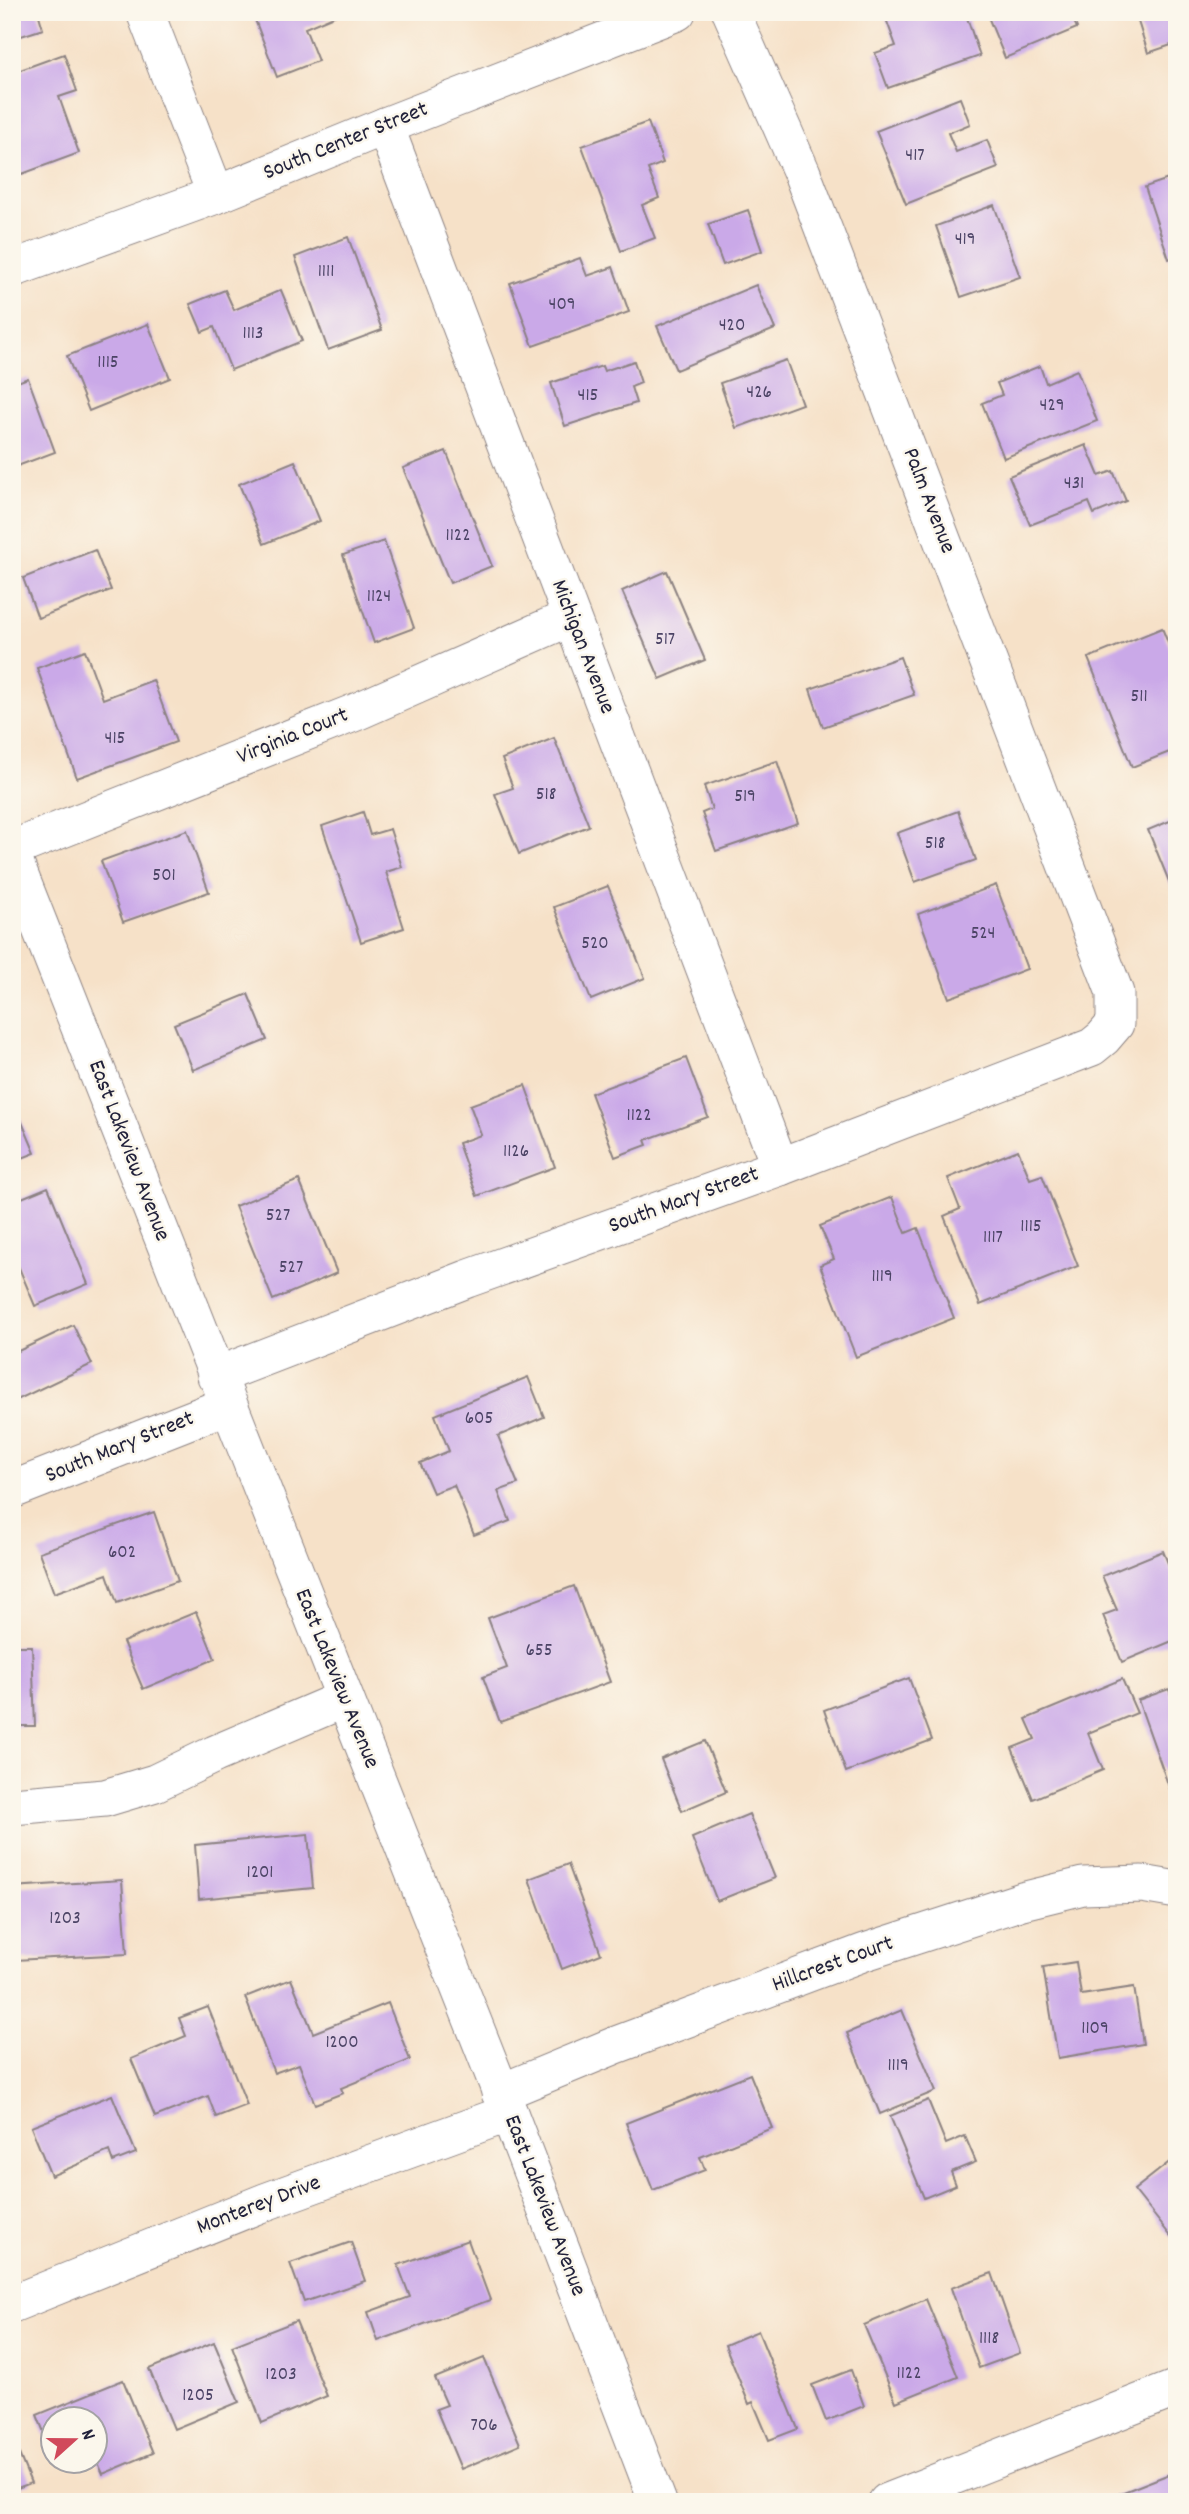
<svg xmlns="http://www.w3.org/2000/svg" width="1189" height="2514" font-family="Dekko,sans-serif">
	<style>
		.building { fill: #caa9e8 }
		.lines { fill: none; stroke-linecap: round; stroke-linejoin: round }
		.minor-casing { stroke: #8c8282; stroke-width: 39 }
		.minor { stroke: #fff; stroke-width: 37 }
		.labels { text-anchor: middle; dominant-baseline: central; stroke-width: 5; stroke-linejoin: round; paint-order: stroke }
		.number-label { font-size: 19px; fill: #4c4466 }
		.street-label { font-size: 23px; fill: #22223b; stroke: #fbf7ec }
	</style>
	<rect width="100%" height="100%" fill="#fbf7ec"/>
	<filter id="ink" filterUnits="userSpaceOnUse"><feTurbulence type="fractalNoise" baseFrequency=".0143" numOctaves="2"/><feDisplacementMap in="SourceGraphic" scale="14" xChannelSelector="R" yChannelSelector="G"/><feConvolveMatrix kernelMatrix="1 2 1 2 8 2 1 2 1" color-interpolation-filters="sRGB"/></filter>
	<filter id="wash" filterUnits="userSpaceOnUse"><feTurbulence type="fractalNoise" baseFrequency=".00686" numOctaves="4" result="noise"/><feDisplacementMap in="SourceGraphic" scale="28" xChannelSelector="R" yChannelSelector="G"/><feGaussianBlur stdDeviation="1.57" result="paint"/><feColorMatrix in="noise" values="0 0 0 0 0 0 0 0 0 0 0 0 0 0 0 0 0 1.4 0 .05"/><feComposite in="paint" operator="in"/></filter>
	<g filter="url(#wash)">
		<rect width="100%" height="100%" fill="#f6e1c8"/>
		<g id="blocks">
			<g class="building">
				<path d="M12,12H38L43,29L12,39Z"/>
				<path d="M252,12H334L336,15L305,28L318,61L277,77Z"/>
				<path d="M897,12H915L917,17L931,12H965L980,56L888,88L875,53L896,46L885,16Z"/>
				<path d="M986,12H1070L1077,28L1005,58Z"/>
				<path d="M1135,12H1175L1177,43L1148,53Z"/>
				<path d="M64,54L77,91L59,97L79,153L22,174L12,146V73Z"/>
				<path d="M960,98L970,124L948,133L956,152L987,140L998,168L906,204L876,131Z"/>
				<path d="M648,122L663,163L648,169L659,198L642,205L655,238L621,251L582,146Z"/>
				<path d="M1177,176V256L1169,259L1145,187Z"/>
				<path d="M994,205L1020,277L961,297L936,226Z"/>
				<path d="M748,210L762,251L723,265L708,224Z"/>
				<path d="M348,237L382,330L328,350L295,257Z"/>
				<path d="M580,258L587,276L613,267L629,312L533,346L510,283Z"/>
				<path d="M756,285L775,329L676,370L657,326Z"/>
				<path d="M225,290L234,310L281,290L302,341L231,370L214,327L202,332L190,304Z"/>
				<path d="M148,324L170,378L89,411L67,356Z"/>
				<path d="M786,360L802,404L736,428L720,383Z"/>
				<path d="M634,361L641,383L631,387L636,403L565,426L551,383L602,366L604,371Z"/>
				<path d="M1040,366L1046,383L1077,370L1097,421L1004,458L982,403L1002,395L997,383Z"/>
				<path d="M28,378L55,452L12,468V384Z"/>
				<path d="M1086,445L1099,476L1113,471L1126,501L1094,514L1089,502L1030,525L1009,476Z"/>
				<path d="M446,451L492,566L450,583L403,468Z"/>
				<path d="M295,461L320,521L264,544L239,484Z"/>
				<path d="M1177,510V533H1176L1169,513Z"/>
				<path d="M384,541L414,628L374,643L343,555Z"/>
				<path d="M95,550L111,590L38,618L23,578Z"/>
				<path d="M667,571L705,660L660,679L622,591Z"/>
				<path d="M1162,628L1177,665V749L1132,767L1088,658Z"/>
				<path d="M85,650L103,699L153,680L176,742L77,778L37,668Z"/>
				<path d="M900,657L914,695L823,727L810,689Z"/>
				<path d="M554,738L589,826L519,854L495,794L513,788L502,759Z"/>
				<path d="M777,761L798,823L716,851L702,813L712,809L704,786Z"/>
				<path d="M958,811L976,860L915,882L897,833Z"/>
				<path d="M363,812L370,835L390,829L402,867L386,872L404,928L361,942L322,826Z"/>
				<path d="M1177,818V901L1148,830Z"/>
				<path d="M187,830L209,892L123,922L101,861Z"/>
				<path d="M996,885L1027,969L949,998L918,914Z"/>
				<path d="M608,886L645,978L591,1000L554,907Z"/>
				<path d="M248,994L267,1040L193,1070L174,1024Z"/>
				<path d="M686,1058L708,1117L645,1140L647,1145L615,1157L591,1093Z"/>
				<path d="M525,1085L555,1167L477,1196L458,1143L481,1135L470,1105Z"/>
				<path d="M16,1108L35,1153L12,1162V1110Z"/>
				<path d="M1018,1150L1030,1179L1042,1175L1078,1266L980,1305L944,1216L960,1209L948,1178Z"/>
				<path d="M299,1180L337,1273L273,1300L235,1206Z"/>
				<path d="M48,1187L88,1284L35,1306L12,1251V1202Z"/>
				<path d="M892,1197L906,1233L918,1228L954,1318L856,1357L820,1265L834,1259L820,1226Z"/>
				<path d="M73,1325L92,1364L17,1400L12,1390V1354Z"/>
				<path d="M528,1377L544,1417L498,1436L518,1484L498,1491L510,1521L474,1535L454,1485L433,1493L420,1463L449,1451L435,1415Z"/>
				<path d="M154,1512L178,1581L117,1603L107,1574L54,1593L39,1552Z"/>
				<path d="M1163,1551L1177,1585V1639L1122,1662L1103,1615L1117,1610L1102,1576Z"/>
				<path d="M574,1586L610,1682L500,1722L483,1677L507,1668L488,1618Z"/>
				<path d="M196,1612L215,1659L143,1689L123,1642Z"/>
				<path d="M12,1646H32L35,1726H12Z"/>
				<path d="M909,1678L932,1740L846,1772L824,1710Z"/>
				<path d="M1122,1679L1137,1713L1088,1733L1103,1770L1033,1799L1012,1748L1035,1739L1026,1719Z"/>
				<path d="M1169,1689L1173,1701L1177,1700V1800L1174,1801L1138,1700Z"/>
				<path d="M705,1741L726,1792L682,1811L661,1759Z"/>
				<path d="M749,1814L775,1878L717,1901L692,1838Z"/>
				<path d="M308,1834L313,1888L199,1899L195,1845Z"/>
				<path d="M568,1864L601,1954L562,1969L529,1879Z"/>
				<path d="M122,1880L127,1954L15,1960L12,1887Z"/>
				<path d="M1076,1962L1081,1995L1134,1987L1143,2044L1058,2058L1043,1967Z"/>
				<path d="M291,1979L313,2033L388,2003L410,2060L341,2088L343,2093L315,2104L299,2064L274,2073L245,1997Z"/>
				<path d="M208,2007L247,2105L216,2117L208,2096L155,2117L131,2059L186,2036L179,2018Z"/>
				<path d="M902,2010L936,2091L880,2114L847,2033Z"/>
				<path d="M750,2074L772,2128L700,2157L705,2170L653,2190L626,2123Z"/>
				<path d="M112,2095L136,2153L113,2162L109,2151L51,2176L31,2127Z"/>
				<path d="M928,2100L946,2144L965,2136L976,2162L951,2172L956,2185L924,2198L890,2116Z"/>
				<path d="M1177,2156V2244L1134,2190Z"/>
				<path d="M468,2240L490,2300L378,2341L368,2312L410,2297L398,2265Z"/>
				<path d="M351,2242L365,2281L304,2302L290,2263Z"/>
				<path d="M992,2273L1020,2353L979,2368L951,2288Z"/>
				<path d="M926,2299L958,2377L896,2402L864,2325Z"/>
				<path d="M296,2321L327,2396L262,2423L232,2346Z"/>
				<path d="M758,2331L798,2429L769,2440L753,2402L749,2404L725,2345Z"/>
				<path d="M214,2342L239,2402L174,2429L149,2369Z"/>
				<path d="M484,2358L520,2444L461,2469L436,2409L447,2405L435,2378Z"/>
				<path d="M851,2370L864,2406L826,2421L812,2385Z"/>
				<path d="M123,2380L153,2453L103,2474L94,2454V2420H52V2452L37,2415Z"/>
				<path d="M12,2437L31,2483L12,2490Z"/>
				<path d="M1177,2471V2502H1098Z"/>
			</g>
		</g>
	</g>
	<g filter="url(#ink)">
		<use href="#blocks" fill-opacity="0" stroke="#8c8282" stroke-width="2"/>
		<g class="lines">
			<g class="minor-casing">
				<g id="minor">
					<path d="M145,12L216,195"/>
					<path d="M385,126L780,1167"/>
					<path d="M12,269L216,195L385,126L677,12"/>
					<path d="M12,849L356,712L571,617"/>
					<path d="M12,856L509,2113L658,2502"/>
					<path d="M216,1376L467,1279L780,1167L1092,1047L1103,1038L1115,1024V993L802,173L731,12"/>
					<path d="M12,1490L228,1405"/>
					<path d="M12,1806L105,1798L155,1783L215,1754L344,1699"/>
					<path d="M500,2093L616,2045L865,1952L1022,1901L1083,1886L1142,1884L1177,1890"/>
					<path d="M12,2304L265,2202L509,2113"/>
					<path d="M887,2502L1177,2388"/>
				</g>
			</g>
			<use href="#minor" class="minor"/>
		</g>
	</g>
	<g class="labels">
		<g class="number-label">
			<text x="915" y="156">417</text>
			<text x="965" y="240">419</text>
			<text x="326" y="272">1111</text>
			<text x="562" y="305">409</text>
			<text x="732" y="326">420</text>
			<text x="253" y="334">1113</text>
			<text x="108" y="363">1115</text>
			<text x="759" y="393">426</text>
			<text x="588" y="396">415</text>
			<text x="1052" y="406">429</text>
			<text x="1074" y="484">431</text>
			<text x="458" y="536">1122</text>
			<text x="379" y="597">1124</text>
			<text x="665" y="640">517</text>
			<text x="1139" y="697">511</text>
			<text x="115" y="739">415</text>
			<text x="546" y="795">518</text>
			<text x="745" y="797">519</text>
			<text x="935" y="844">518</text>
			<text x="164" y="876">501</text>
			<text x="983" y="934">524</text>
			<text x="595" y="944">520</text>
			<text x="639" y="1116">1122</text>
			<text x="516" y="1152">1126</text>
			<text x="278" y="1216">527</text>
			<text x="1031" y="1227">1115</text>
			<text x="993" y="1238">1117</text>
			<text x="291" y="1268">527</text>
			<text x="882" y="1277">1119</text>
			<text x="479" y="1419">605</text>
			<text x="122" y="1553">602</text>
			<text x="539" y="1651">655</text>
			<text x="260" y="1873">1201</text>
			<text x="65" y="1919">1203</text>
			<text x="1095" y="2029">1109</text>
			<text x="342" y="2043">1200</text>
			<text x="898" y="2066">1119</text>
			<text x="989" y="2339">1118</text>
			<text x="909" y="2374">1122</text>
			<text x="281" y="2375">1203</text>
			<text x="198" y="2396">1205</text>
			<text x="484" y="2426">706</text>
		</g>
		<g class="street-label">
			<text transform="translate(346 142) rotate(-22)">South Center Street</text>
			<text transform="translate(928 501) rotate(69)">Palm Avenue</text>
			<text transform="translate(582 647) rotate(69)">Michigan Avenue</text>
			<text transform="translate(293 737) rotate(-22)">Virginia Court</text>
			<text transform="translate(128 1151) rotate(69)">East Lakeview Avenue</text>
			<text transform="translate(684 1201) rotate(-20)">South Mary Street</text>
			<text transform="translate(120 1448) rotate(-22)">South Mary Street</text>
			<text transform="translate(336 1679) rotate(68)">East Lakeview Avenue</text>
			<text transform="translate(833 1965) rotate(-20)">Hillcrest Court</text>
			<text transform="translate(259 2206) rotate(-21)">Monterey Drive</text>
			<text transform="translate(544 2206) rotate(69)">East Lakeview Avenue</text>
		</g>
	</g>
	<rect width="1189" height="2514" fill="none" stroke="#fbf7ec" stroke-width="42"/>
	<g transform="translate(74 2440) rotate(69)"><circle r="33" fill="#fbf7ec" stroke="#a4a2a5" stroke-width="2"/>
	<path d="M0-5L12 26L0 18L-12 26Z" fill="#d1495b"/>
	<text y="-10" font-size="19" font-weight="bold" text-anchor="middle" fill="#22223b">N</text>
	</g>
</svg>
